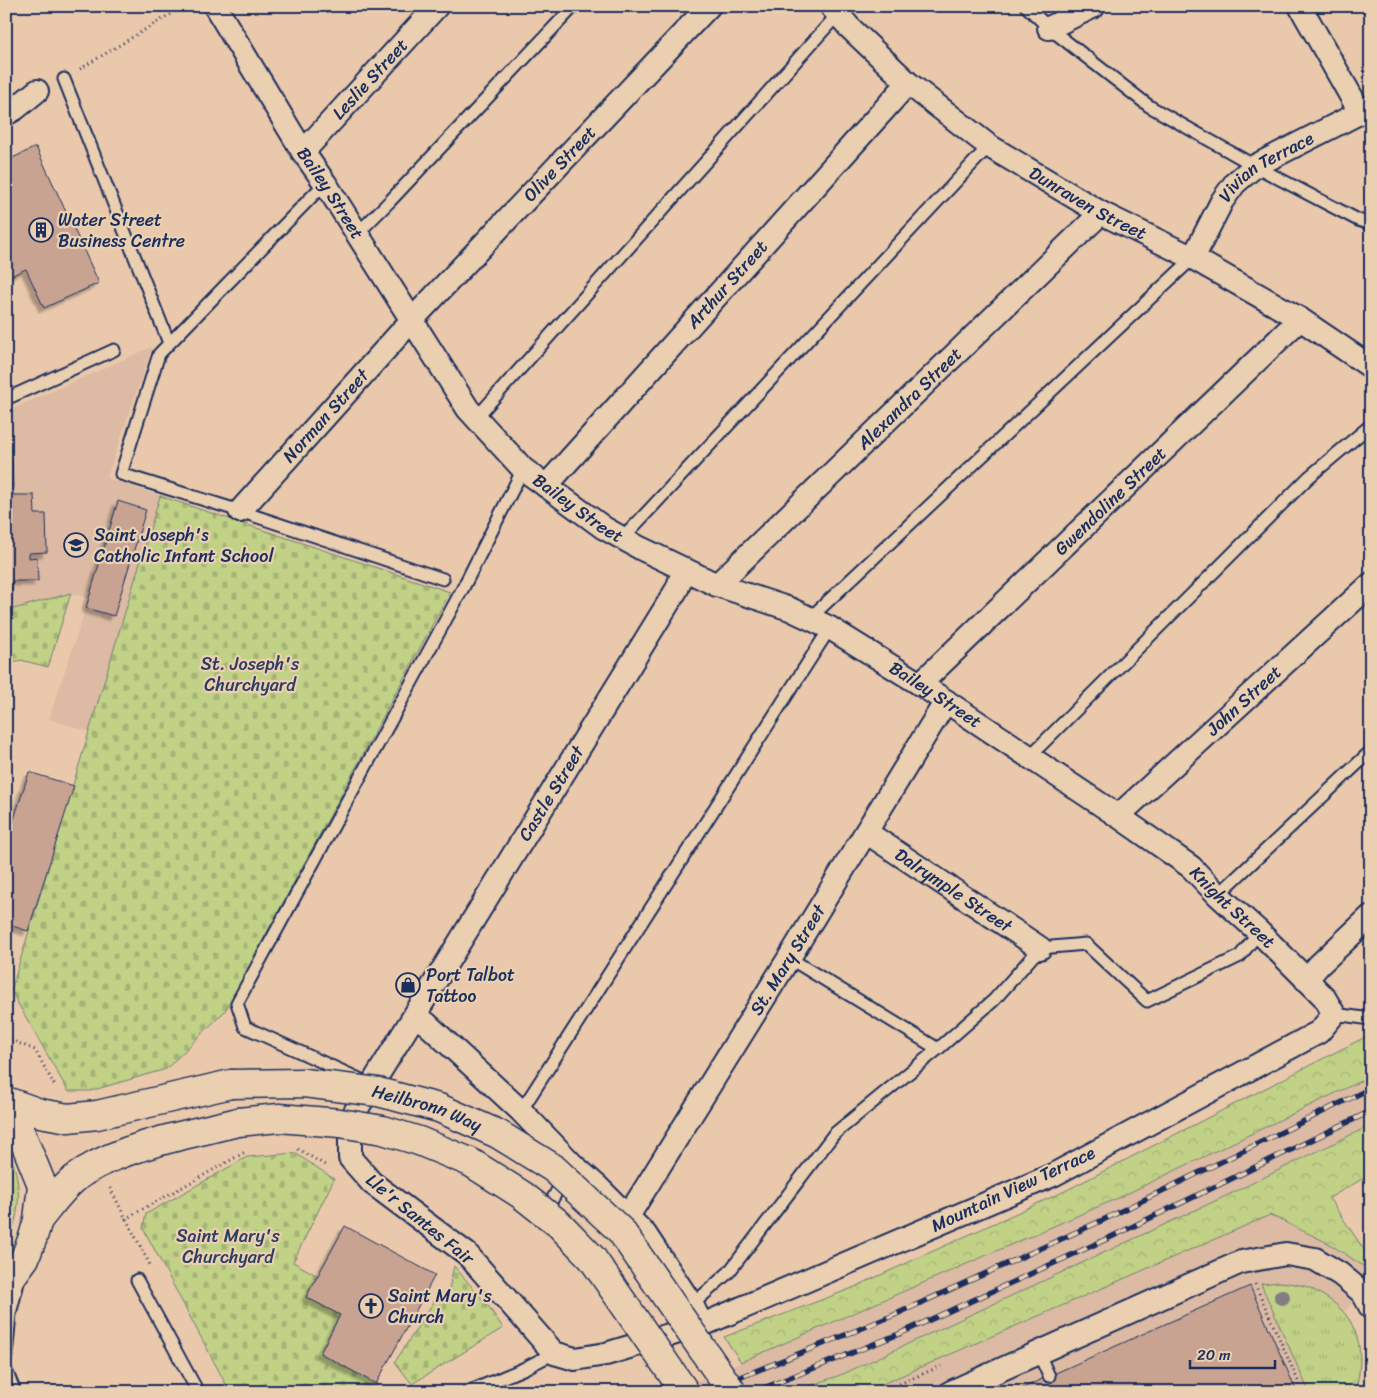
<svg xmlns="http://www.w3.org/2000/svg" width="1377" height="1398" font-family="Sriracha,sans-serif">
	<style>
		.built { fill: #dcbaa3 }
		.grass { fill: url(#grass-tufts); stroke: #6e8072 }
		.forest { fill: url(#forest-crowns); stroke: #6e8072 }
		.cemetery { fill: url(#cemetery-stones); stroke: #6e8072 }
		.building { fill: #c9a392; stroke: #1b2f5e; filter: url(#shadow) }
		.lines { fill: none; stroke-linecap: round; stroke-linejoin: round }
		.lane-casing { stroke: #1b2f5e; stroke-width: 15 }
		.street-casing { stroke: #1b2f5e; stroke-width: 26 }
		.primary-casing { stroke: #1b2f5e; stroke-width: 31 }
		.path { stroke: #1b2f5e; stroke-width: 3; stroke-dasharray: 1 4; stroke-linecap: butt }
		.lane { stroke: #eacfb1; stroke-width: 11 }
		.street { stroke: #eacfb1; stroke-width: 22 }
		.primary { stroke: #eacfb1; stroke-width: 28 }
		.rail-casing { stroke: #1b2f5e; stroke-width: 5.5 }
		.rail { stroke: #eacfb1; stroke-width: 4; stroke-dasharray: 11; stroke-linecap: butt }
		.primary-bridge-casing { stroke: #1b2f5e; stroke-width: 31; stroke-linecap: butt }
		.primary-bridge { stroke: #eacfb1; stroke-width: 28 }
		.tree { fill: #827d83 }
		.labels { text-anchor: middle; dominant-baseline: central; stroke-width: 4.5; stroke-linejoin: round; paint-order: stroke }
		.street-label { font-size: 18px; fill: #1b2f5e; stroke: #eacfb1 }
		.poi-label { font-size: 18px; fill: #1b2f5e; stroke: #eacfb1; text-anchor: start }
		.park-label { font-size: 18px; fill: #2c3f62; stroke: #eacfb1 }
	</style>
	<defs>
		<pattern id="grass-tufts" width="24" height="20" patternUnits="userSpaceOnUse" patternTransform="scale(1.25)"><rect width="24" height="20" fill="#c1d186"/><path d="M3 7l-1-3M5 7V3M7 7l1-3M15 17l-1-3M17 17v-4M19 17l1-3" fill="none" stroke="#a5b476"/></pattern>
		<pattern id="forest-crowns" width="20" height="18" patternUnits="userSpaceOnUse" patternTransform="scale(1.25)"><rect width="20" height="18" fill="#c1d186"/><path d="M2 6a3 3 0 1 1 6 0M12 15a3 3 0 1 1 6 0" fill="none" stroke="#a5b476"/></pattern>
		<pattern id="cemetery-stones" width="16" height="16" patternUnits="userSpaceOnUse" patternTransform="scale(1.25)"><rect width="16" height="16" fill="#c1d186"/><path d="M2 7V4a2 2 0 0 1 4 0v3zM10 15v-3a2 2 0 0 1 4 0v3z" fill="#a5b476"/></pattern>
		<filter id="shadow"><feDropShadow dx="-4.5" dy="4.5" stdDeviation="1" flood-color="#0004"/></filter>
	</defs>
	<rect width="100%" height="100%" fill="#eac8ab"/>
	<filter id="ink" filterUnits="userSpaceOnUse"><feTurbulence type="fractalNoise" baseFrequency=".02" numOctaves="2"/><feDisplacementMap in="SourceGraphic" scale="10" xChannelSelector="R" yChannelSelector="G"/><feConvolveMatrix kernelMatrix="1 2 1 2 8 2 1 2 1" color-interpolation-filters="sRGB"/></filter>
	<g filter="url(#ink)">
		<g class="built">
			<path d="M152,347L107,478L160,496L90,732L49,719L86,608L87,598L71,593L6,611V412Z"/>
			<path d="M1371,1076V1125L1228,1195L843,1374L793,1392H672L1116,1199Z"/>
			<path d="M1270,1215L1328,1243L1371,1271V1285L1343,1312L1351,1320L1359,1344L1360,1374L1355,1392H864Z"/>
		</g>
		<path class="grass" d="M1279,1282C1287,1283 1297,1284 1305,1286C1311,1288 1317,1292 1322,1295C1360,1316 1366,1353 1355,1392H1309L1261,1284Z"/>
		<g class="forest">
			<path d="M1371,1034V1076L1116,1199L741,1362L724,1337L850,1289L1067,1190Z"/>
			<path d="M1371,1125V1174L1329,1198L1371,1260V1271L1328,1243L1270,1215L864,1392H793L843,1374L1228,1195Z"/>
			<path d="M6,1148C23,1176 22,1216 6,1244Z"/>
		</g>
		<g class="cemetery">
			<path d="M160,496L450,592L225,1011L166,1069L90,1091H68L11,991Z"/>
			<path d="M71,593L48,667L21,660L6,664V611Z"/>
			<path d="M295,1153L334,1179L293,1262L318,1276L306,1297L340,1315L320,1353L376,1384L380,1392H230L143,1228L146,1214L247,1157Z"/>
			<path d="M454,1266L489,1307L503,1328L412,1384L395,1362L435,1300L449,1289Z"/>
		</g>
		<g class="building">
			<path d="M36,147L99,283L44,308L26,269L6,278V236L11,234L6,225V161Z"/>
			<path d="M6,457H12L13,495H34L35,514H46L47,552L29,553V558L37,557L38,581H12V601H6Z"/>
			<path d="M118,501L146,510L114,616L86,608Z"/>
			<path d="M29,772L74,786L28,931L6,924V844Z"/>
			<path d="M345,1226L435,1275L376,1384L320,1353L340,1315L306,1297Z"/>
			<path d="M1250,1286L1297,1392H1014L1049,1376Z"/>
		</g>
		<g class="lines">
			<g class="lane-casing">
				<g id="lane">
					<path d="M1026,6L1049,28L1149,106L1255,166L1358,220L1371,224"/>
					<path d="M64,79L169,343"/>
					<path d="M325,183L159,354L121,474L240,511L443,579"/>
					<path d="M357,234L390,201L574,6"/>
					<path d="M6,399L114,350"/>
					<path d="M476,418L838,14"/>
					<path d="M623,538L989,146"/>
					<path d="M810,618L1193,258"/>
					<path d="M1029,757L1309,477L1371,425"/>
					<path d="M1218,895L1371,751"/>
					<path d="M789,958L938,1049"/>
					<path d="M1334,1014L1371,1019"/>
					<path d="M366,1082L245,1027L237,1003L463,588L523,469"/>
					<path d="M521,1111L830,628"/>
					<path d="M552,1200L564,1178"/>
					<path d="M137,1280L198,1392"/>
					<path d="M692,1305L729,1272L834,1134L938,1049L994,1000L1040,948L1086,944L1147,1001L1240,956L1259,932"/>
					<path d="M1038,1352L1049,1376"/>
					<path d="M6,1356L10,1314L19,1279"/>
					<path d="M6,1370L15,1392"/>
					<path d="M468,1392L523,1369L554,1353"/>
				</g>
			</g>
			<g class="street-casing">
				<g id="street">
					<path id="s1" d="M215,6L303,152L325,183L468,409L523,469L604,528L640,548L717,585L790,609L830,628L920,684L1118,816L1191,867L1218,895L1259,932L1324,997L1334,1014L1319,1032L1053,1175L702,1325L606,1354L575,1359L554,1353L467,1254L372,1183L350,1158V1138L355,1112L677,589L684,569"/>
					<path id="s2" d="M831,6L849,27L908,83L989,146L1101,213L1193,258L1300,319L1371,367"/>
					<path d="M1300,6L1360,112"/>
					<path d="M1049,28L1094,6"/>
					<path d="M6,114L15,109L37,91"/>
					<path id="s3" d="M303,152L437,6"/>
					<path id="s4" d="M1193,258L1222,201L1235,183L1255,166L1371,107"/>
					<path id="s5" d="M546,486L908,83"/>
					<path id="s6" d="M240,511L411,321L709,6"/>
					<path id="s7" d="M717,585L1101,213"/>
					<path id="s8" d="M920,684L1300,319"/>
					<path id="s9" d="M1118,816L1371,584"/>
					<path id="s10" d="M866,832L1040,948"/>
					<path d="M1306,980L1319,965L1371,916"/>
					<path d="M415,1016L427,1024L521,1111L572,1164L598,1187L645,1234L692,1305L702,1325"/>
					<path id="s11" d="M627,1218L789,958L946,701"/>
					<path d="M951,1392L1241,1262L1286,1254L1315,1259L1340,1274L1363,1293L1371,1308"/>
				</g>
			</g>
			<g class="primary-casing">
				<g id="primary">
					<path d="M6,1101L40,1113L68,1118L97,1115L231,1084"/>
					<path d="M6,1112L18,1126L42,1185L38,1220L33,1237L25,1258L6,1284"/>
					<path d="M38,1220C52,1203 66,1183 85,1171C127,1145 190,1134 238,1122"/>
				</g>
			</g>
			<g class="path">
				<path d="M80,69L184,6"/>
				<path d="M6,1038L35,1050L56,1088"/>
				<path d="M298,1149L325,1165"/>
				<path d="M110,1188L150,1265"/>
				<path d="M125,1219L247,1151"/>
				<path d="M1255,1284L1303,1392"/>
				<path d="M881,1392L941,1366"/>
			</g>
			<use href="#lane" class="lane"/>
			<use href="#street" class="street"/>
			<use href="#primary" class="primary"/>
			<g class="rail-casing">
				<g id="rail">
					<path d="M704,1392L892,1316L1103,1220L1371,1088"/>
					<path d="M754,1392L899,1334L1111,1237L1371,1111"/>
				</g>
			</g>
			<use href="#rail" class="rail"/>
			<g class="primary-bridge-casing">
				<g id="primary-bridge">
					<path id="s12" d="M231,1084L304,1083L378,1092L439,1108L498,1134L553,1168L621,1231L732,1392"/>
					<path d="M238,1122L279,1118L340,1123L383,1130L419,1141L470,1162L522,1195L559,1224L592,1258L685,1392"/>
				</g>
			</g>
			<use href="#primary-bridge" class="primary-bridge"/>
		</g>
		<circle class="tree" cx="1282" cy="1297" r="8"/>
	</g>
	<defs>
		<g id="building-ring" transform="scale(1.25)"><circle r="9.5" fill="#eacfb1" stroke="#1b2f5e" stroke-width="1.5"/><path d="M-4-6H4V6H1V3H-1V6H-4ZM-2.5-4.3h1.7v1.8h-1.7ZM.8-4.3h1.7v1.8H.8ZM-2.5-1h1.7V.8h-1.7ZM.8-1h1.7V.8H.8Z" fill="#1b2f5e"/></g>
		<g id="school-ring" transform="scale(1.25)"><circle r="9.5" fill="#eacfb1" stroke="#1b2f5e" stroke-width="1.5"/><path d="M0-5L7-2L0 1L-7-2ZM-4 1L0 2.5L4 1V4Q0 6-4 4Z" fill="#1b2f5e"/></g>
		<g id="shop-ring" transform="scale(1.25)"><circle r="9.5" fill="#eacfb1" stroke="#1b2f5e" stroke-width="1.5"/><path d="M-5-2.5h2.3a2.7 3.5 0 0 1 5.4 0H5L5.5 6h-11ZM-1.5-2.5h3a1.5 2.3 0 0 0-3 0Z" fill="#1b2f5e"/></g>
		<g id="church-ring" transform="scale(1.25)"><circle r="9.5" fill="#eacfb1" stroke="#1b2f5e" stroke-width="1.5"/><path d="M-1.2-6h2.4v3.5h3.3v2.4h-3.3V6h-2.4V-.1h-3.3v-2.4h3.3Z" fill="#1b2f5e"/></g>
	</defs>
	<g fill-rule="evenodd">
		<use href="#building-ring" x="41" y="230"/>
		<use href="#school-ring" x="76" y="545"/>
		<use href="#shop-ring" x="408" y="985"/>
		<use href="#church-ring" x="371" y="1306"/>
	</g>
	<g class="labels">
		<g class="street-label">
			<text stroke="none"><textPath href="#s3" startOffset="99">Leslie Street</textPath></text>
			<text stroke="none"><textPath href="#s6" startOffset="472">Olive Street</textPath></text>
			<text stroke="none"><textPath href="#s4" startOffset="121">Vivian Terrace</textPath></text>
			<text stroke="none"><textPath href="#s1" startOffset="220">Bailey Street</textPath></text>
			<text stroke="none"><textPath href="#s2" startOffset="326">Dunraven Street</textPath></text>
			<text stroke="none"><textPath href="#s5" startOffset="271">Arthur Street</textPath></text>
			<text stroke="none"><textPath href="#s7" startOffset="268">Alexandra Street</textPath></text>
			<text stroke="none"><textPath href="#s6" startOffset="128">Norman Street</textPath></text>
			<text stroke="none"><textPath href="#s8" startOffset="264">Gwendoline Street</textPath></text>
			<text stroke="none"><textPath href="#s1" startOffset="625">Bailey Street</textPath></text>
			<text stroke="none"><textPath href="#s1" startOffset="1030">Bailey Street</textPath></text>
			<text stroke="none"><textPath href="#s9" startOffset="171">John Street</textPath></text>
			<text stroke="none"><textPath href="#s1" startOffset="3109">Castle Street</textPath></text>
			<text stroke="none"><textPath href="#s10" startOffset="105">Dalrymple Street</textPath></text>
			<text stroke="none"><textPath href="#s1" startOffset="1396">Knight Street</textPath></text>
			<text stroke="none"><textPath href="#s11" startOffset="304">St. Mary Street</textPath></text>
			<text stroke="none"><textPath href="#s12" startOffset="199">Heilbronn Way</textPath></text>
			<text transform="translate(1013 1189) rotate(-25)">Mountain View Terrace</text>
			<text transform="translate(420 1219) rotate(39)">Lle'r Santes Fair</text>
		</g>
		<g class="poi-label">
			<text x="58" y="220">Water Street<tspan x="58" dy="21">Business Centre</tspan></text>
			<text x="94" y="535">Saint Joseph's<tspan x="94" dy="21">Catholic Infant School</tspan></text>
			<text x="426" y="975">Port Talbot<tspan x="426" dy="21">Tattoo</tspan></text>
			<text x="388" y="1296">Saint Mary's<tspan x="388" dy="21">Church</tspan></text>
		</g>
		<g class="park-label">
			<text x="250" y="664">St. Joseph's<tspan x="250" dy="21">Churchyard</tspan></text>
			<text x="228" y="1236">Saint Mary's<tspan x="228" dy="21">Churchyard</tspan></text>
		</g>
	</g>
	<rect width="1377" height="1398" fill="none" stroke="#eacfb1" stroke-width="25"/>
	<rect x="12" y="12" width="1352" height="1373" fill="none" stroke="#1b2f5e" stroke-width="2" filter="url(#ink)"/>
	<path d="M1190 1360v8h85v-8" fill="none" stroke="#1b2f5e" stroke-width="2.5"/>
	<text x="1197" y="1360" font-size="15" fill="#1b2f5e" stroke="#eacfb1" stroke-width="4" paint-order="stroke">20 m</text>
</svg>
